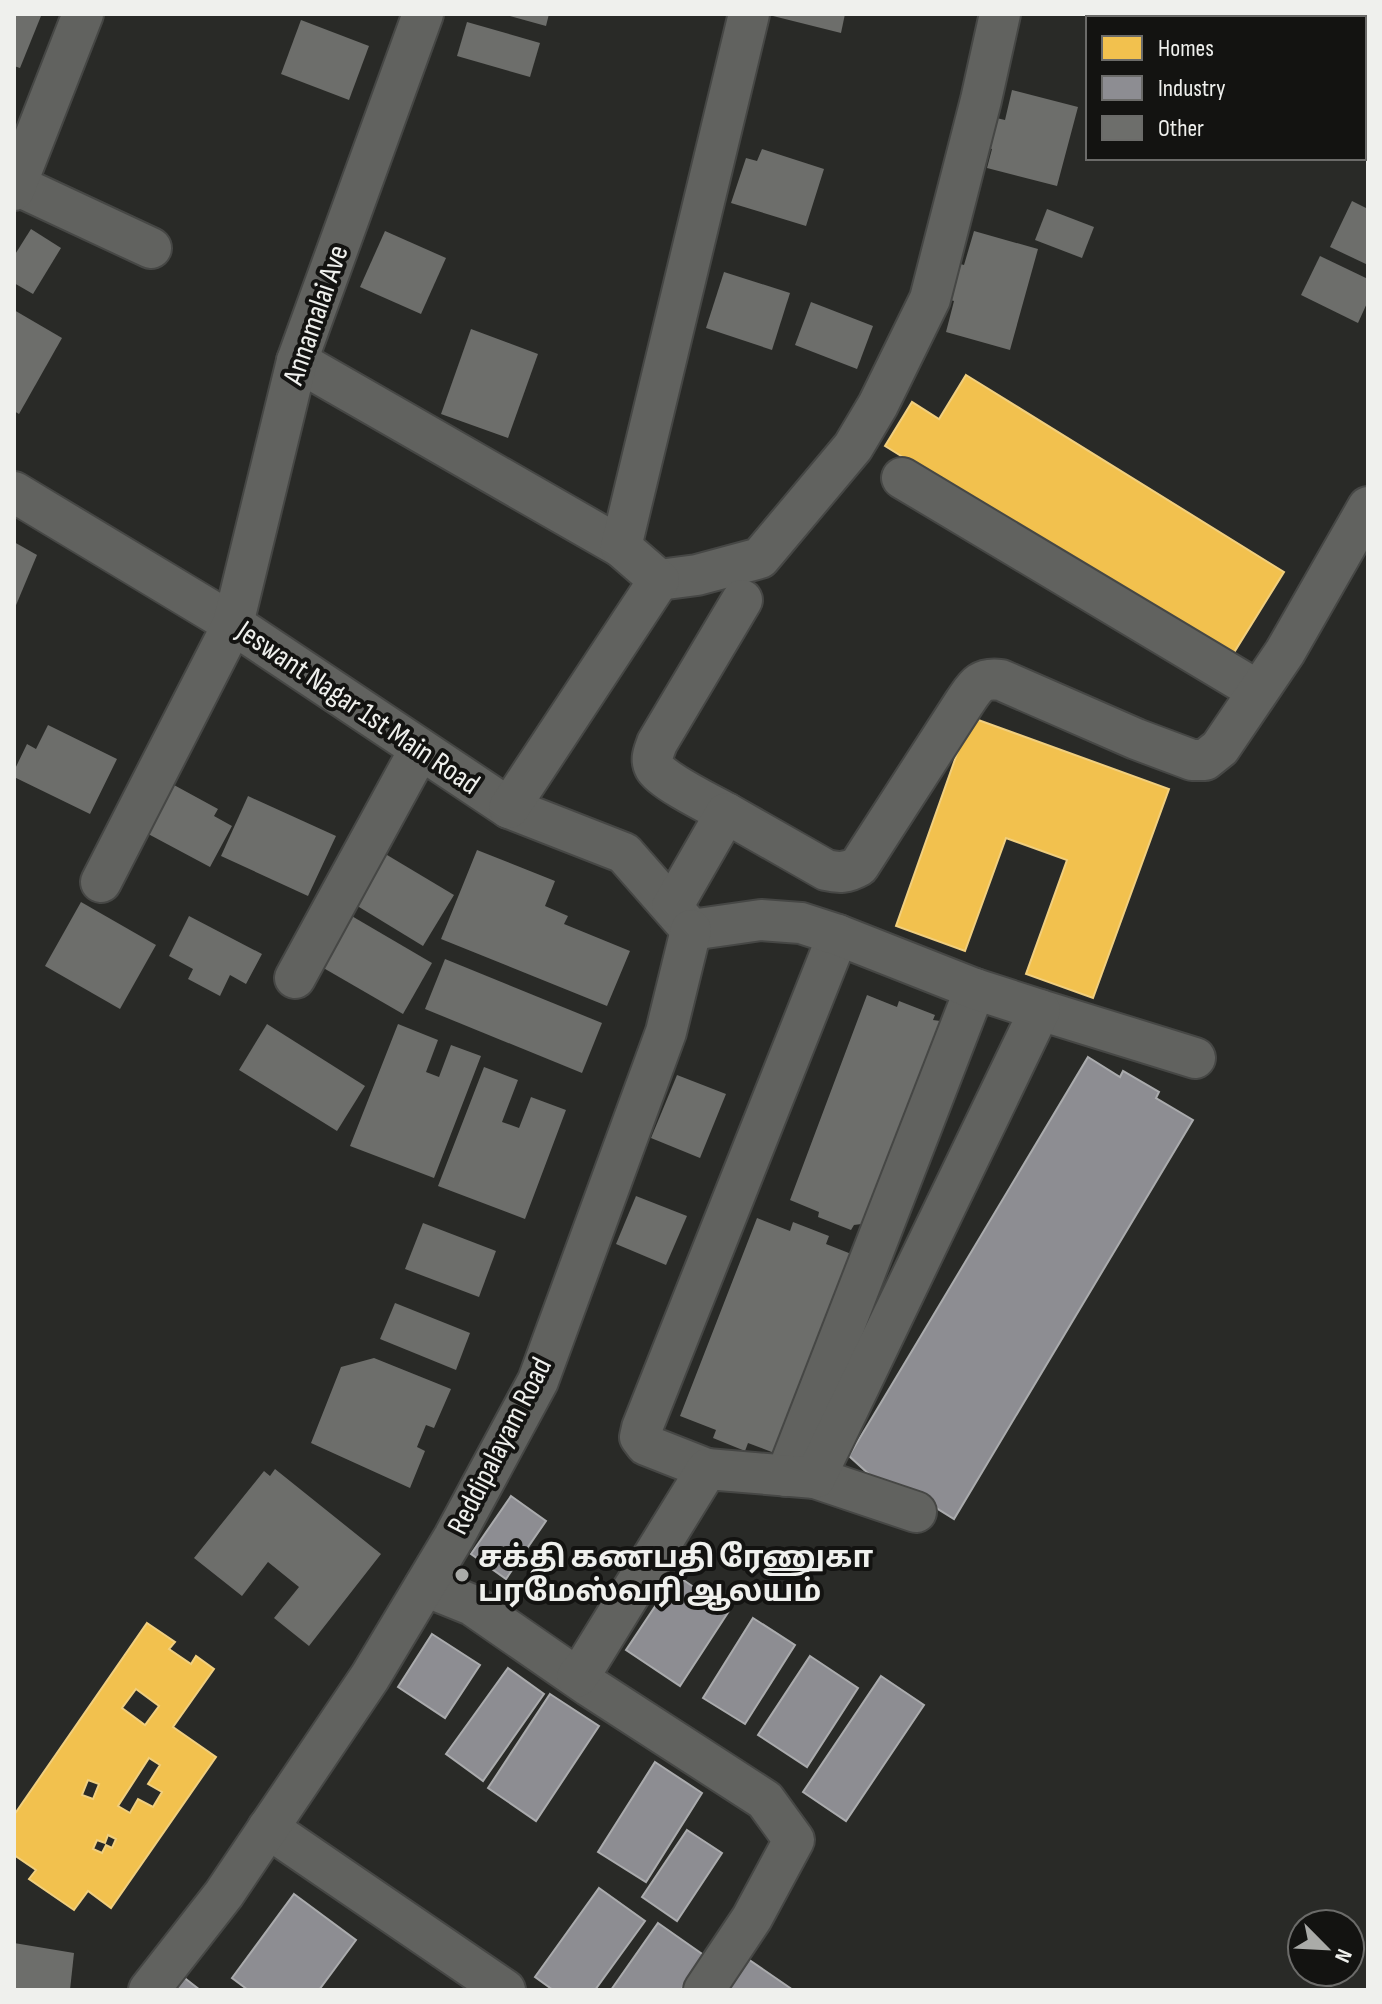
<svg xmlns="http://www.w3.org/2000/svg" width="1382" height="2004" font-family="'Sofia Sans Condensed','Noto Sans Tamil',sans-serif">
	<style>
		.homes { fill: #f2c14e; stroke: #f1cf7e; stroke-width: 2; fill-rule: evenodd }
		.industry { fill: #8d8d92; stroke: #aaabad; stroke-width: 2 }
		.building { fill: #6d6e6b }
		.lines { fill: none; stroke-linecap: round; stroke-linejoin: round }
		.minor-casing { stroke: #464745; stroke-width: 44 }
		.minor { stroke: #61625f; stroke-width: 40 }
		.poi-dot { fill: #aaaba8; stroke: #131311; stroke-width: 3 }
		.labels { text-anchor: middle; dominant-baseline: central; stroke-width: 8; stroke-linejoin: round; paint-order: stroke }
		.street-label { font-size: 30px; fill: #eff0ed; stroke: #131311 }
		.poi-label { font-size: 30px; font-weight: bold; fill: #eff0ed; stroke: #131311; text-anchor: start }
	</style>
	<rect width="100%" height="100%" fill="#292a27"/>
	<g class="homes">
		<path d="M966,375L1284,572L1230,659L885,446L912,402L939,419Z"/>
		<path d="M970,717L1169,789L1093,998L1026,974L1067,860L1006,838L965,951L896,926Z"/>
		<path d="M147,1623L175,1642L169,1649L191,1664L196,1656L214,1669L173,1727L216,1757L111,1908L88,1891L74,1910L29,1879L36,1870L14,1855V1815ZM136,1689L159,1706L145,1725L122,1708ZM149,1758L160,1765L148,1784L162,1792L153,1807L138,1799L130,1813L118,1806ZM88,1780L99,1784L93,1799L82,1795ZM108,1835L116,1839L112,1848L106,1845L102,1853L93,1849L97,1840L105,1843Z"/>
	</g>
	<g class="industry">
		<path d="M1088,1057L1120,1077L1123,1071L1159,1092L1156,1098L1193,1120L954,1519L920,1498L882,1486L849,1456Z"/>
		<path d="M511,1496L546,1521L506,1579L471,1554Z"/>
		<path d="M676,1575L729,1611L680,1686L626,1650Z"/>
		<path d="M753,1618L795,1645L745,1724L703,1698Z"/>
		<path d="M432,1634L480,1665L445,1718L398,1687Z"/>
		<path d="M810,1656L858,1688L807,1767L758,1735Z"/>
		<path d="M508,1668L544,1694L483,1781L446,1754Z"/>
		<path d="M881,1676L924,1705L846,1821L803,1792Z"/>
		<path d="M550,1694L599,1726L536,1821L488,1788Z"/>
		<path d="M655,1762L702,1793L646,1882L598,1852Z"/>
		<path d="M687,1830L722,1853L677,1921L642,1897Z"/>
		<path d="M599,1888L645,1921L595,1990H553L535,1977Z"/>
		<path d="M294,1894L356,1940L319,1990H248L232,1978Z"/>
		<path d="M658,1923L705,1956L681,1990H611Z"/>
		<path d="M748,1959L793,1990H727Z"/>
		<path d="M182,1976L200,1990H171Z"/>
	</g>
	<g class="building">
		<path d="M14,14H36L41,16L20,68L14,66Z"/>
		<path d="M503,14H549L546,26Z"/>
		<path d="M765,14H845L841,33Z"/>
		<path d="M1270,14H1335L1333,18H1278Z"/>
		<path d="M301,20L369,46L349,100L281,74Z"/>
		<path d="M467,22L540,43L530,77L457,56Z"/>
		<path d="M1364,33L1368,36V96L1364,94Z"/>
		<path d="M1012,90L1078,107L1057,186L987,168L992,149L980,146L988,116L1005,120Z"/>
		<path d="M1368,105V129L1364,127V112Z"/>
		<path d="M762,149L824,169L806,226L731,203L746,158L757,161Z"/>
		<path d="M1352,201L1368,209V265L1330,247Z"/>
		<path d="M1047,209L1094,227L1082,258L1035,240Z"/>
		<path d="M31,229L61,248L33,294L14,283V256Z"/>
		<path d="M385,231L446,258L421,314L360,287Z"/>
		<path d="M974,231L1038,249L1010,350L946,332L954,301L939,297L949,261L964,265Z"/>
		<path d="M1320,256L1368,279V301L1358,323L1301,295Z"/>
		<path d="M724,272L790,293L772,350L706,328Z"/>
		<path d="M811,302L873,326L857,369L795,345Z"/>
		<path d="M14,310L62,338L19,414L14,411Z"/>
		<path d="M471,329L538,354L508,438L441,414Z"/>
		<path d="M14,542L37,555L14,610Z"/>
		<path d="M48,725L117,759L90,814L14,777V771L27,744L36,749Z"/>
		<path d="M163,779L218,809L214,816L232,826L210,867L137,828Z"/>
		<path d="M248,796L336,836L308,896L221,856Z"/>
		<path d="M372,846L454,895L423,946L341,896Z"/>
		<path d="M477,850L555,881L545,906L568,916L564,924L630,951L607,1006L441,939Z"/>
		<path d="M81,902L156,945L120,1009L45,966Z"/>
		<path d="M350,915L432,963L403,1014L320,966Z"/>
		<path d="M189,916L262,954L246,984L230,975L220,996L188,979L193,969L169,956Z"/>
		<path d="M445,959L602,1023L582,1073L425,1009Z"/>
		<path d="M867,995L897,1007L899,1001L935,1015L933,1020L948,1022L869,1223L854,1225L851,1230L818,1217L819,1212L790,1200Z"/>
		<path d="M267,1024L365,1086L337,1131L239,1070Z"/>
		<path d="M398,1024L438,1040L426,1072L439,1077L451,1045L481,1056L434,1178L350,1146Z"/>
		<path d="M484,1067L518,1080L502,1122L519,1128L531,1097L566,1110L525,1219L438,1186Z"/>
		<path d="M677,1075L726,1094L700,1158L651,1138Z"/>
		<path d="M636,1196L687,1216L666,1265L616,1244Z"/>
		<path d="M757,1218L790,1231L793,1222L829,1236L826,1244L859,1257L782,1456L748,1443L745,1451L713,1438L716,1430L680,1416Z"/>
		<path d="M423,1223L496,1251L479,1297L405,1269Z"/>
		<path d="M395,1303L470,1333L456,1370L380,1339Z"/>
		<path d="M374,1358L451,1389L434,1428L426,1425L417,1447L425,1451L410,1488L311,1443L341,1367Z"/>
		<path d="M275,1469L381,1554L309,1646L274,1618L299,1587L268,1562L242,1596L194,1558L264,1471L270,1476Z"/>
		<path d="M14,1943L74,1953L70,1990H14Z"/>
	</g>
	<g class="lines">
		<g class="minor-casing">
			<g id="minor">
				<path d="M1352,14L1358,18"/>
				<path d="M16,185L151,248"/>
				<path d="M14,190L83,14"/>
				<path d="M297,361L621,547"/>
				<path d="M902,478L1258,691"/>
				<path d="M14,492L233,624L509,808L624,853L688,926"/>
				<path d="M659,580L697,575L760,558L853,447L878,405L930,299L981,100L1000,14"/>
				<path d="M509,808L659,580L621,547L749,14"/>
				<path d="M726,813C711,805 661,780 655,768C650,759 654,752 657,743L742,600"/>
				<path d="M101,882L233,624L297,361L423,14"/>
				<path d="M672,907L726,813L826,870C839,873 847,873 859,866L964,703C975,687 979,677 1001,680L1136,739L1192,760H1205L1220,748L1285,652L1368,507"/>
				<path d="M295,978L420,749"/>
				<path d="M1040,1010L1195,1058"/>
				<path d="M707,1469L646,1445L640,1437L642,1428L838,935"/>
				<path d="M786,1476L975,989"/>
				<path d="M815,1478L916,1512"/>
				<path d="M425,1586L472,1605L589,1686L765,1800L794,1840L752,1918L704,1990"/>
				<path d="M577,1677L588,1662L707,1469L815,1478L1040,1010L975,989L838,935L801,923L761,920L691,930"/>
				<path d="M268,1828L505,1990"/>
				<path d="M149,1990L224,1894L370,1677L454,1537L538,1381L666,1032L691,930"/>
			</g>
		</g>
		<use href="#minor" class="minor"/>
	</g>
	<circle class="poi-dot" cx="462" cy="1575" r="8"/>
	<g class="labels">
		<g class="street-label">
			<text transform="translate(316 315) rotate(-71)">Annamalai Ave</text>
			<text transform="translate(358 708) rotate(34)">Jeswant Nagar 1st Main Road</text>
			<text transform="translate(500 1446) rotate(-63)">Reddipalayam Road</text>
		</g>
		<g class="poi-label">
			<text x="478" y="1558">சக்தி கணபதி ரேணுகா<tspan x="478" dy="34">பரமேஸ்வரி ஆலயம்</tspan></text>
		</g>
	</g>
	<rect width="1382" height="2004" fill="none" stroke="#eff0ed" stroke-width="32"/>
	<rect x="1086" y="16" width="280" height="144" fill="#131311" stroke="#6b6b69" stroke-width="2"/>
	<rect x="1102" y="36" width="40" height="24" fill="#f2c14e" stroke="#6b6b69" stroke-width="2"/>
	<text x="1158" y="56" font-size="24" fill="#eff0ed">Homes</text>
	<rect x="1102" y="76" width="40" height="24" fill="#8d8d92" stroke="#6b6b69" stroke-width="2"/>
	<text x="1158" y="96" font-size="24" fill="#eff0ed">Industry</text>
	<rect x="1102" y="116" width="40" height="24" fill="#6d6e6b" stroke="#6b6b69" stroke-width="2"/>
	<text x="1158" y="136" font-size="24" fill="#eff0ed">Other</text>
	<g transform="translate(1326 1948) rotate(114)"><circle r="38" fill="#131311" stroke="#6b6b69" stroke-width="2"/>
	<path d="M0-6L14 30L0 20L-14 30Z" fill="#aaaba8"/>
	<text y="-12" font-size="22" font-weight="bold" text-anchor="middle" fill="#eff0ed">N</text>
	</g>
</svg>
